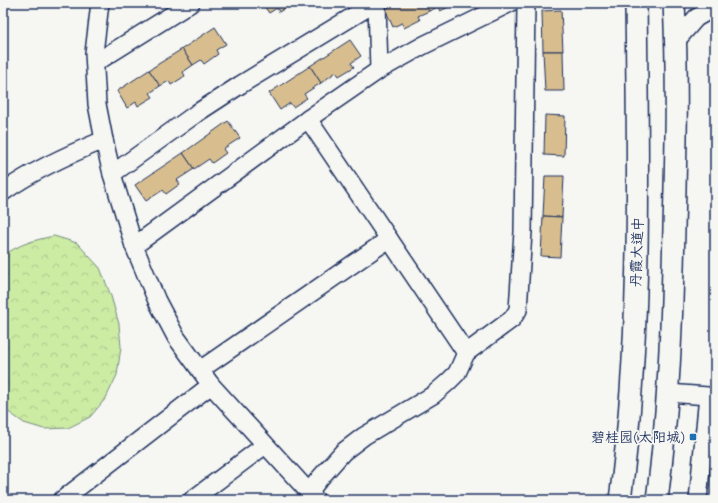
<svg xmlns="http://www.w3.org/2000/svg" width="718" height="503" font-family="'Comic Neue','LXGW WenKai TC',sans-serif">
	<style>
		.forest { fill: url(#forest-crowns); stroke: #748d80 }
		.building { fill: #d8be8e; stroke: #1b2f5e }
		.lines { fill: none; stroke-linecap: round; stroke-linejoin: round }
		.minor-casing { stroke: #1b2f5e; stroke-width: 20 }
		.major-casing { stroke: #1b2f5e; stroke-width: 24 }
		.minor { stroke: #f6f6f2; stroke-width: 17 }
		.major { stroke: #f6f6f2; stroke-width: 21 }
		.poi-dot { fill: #1f6fb2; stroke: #f6f6f2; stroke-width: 1.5 }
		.labels { text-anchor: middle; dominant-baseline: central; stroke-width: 3.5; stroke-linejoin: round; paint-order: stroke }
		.street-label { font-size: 14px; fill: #1b2f5e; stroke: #f6f6f2 }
		.poi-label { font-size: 14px; fill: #1b2f5e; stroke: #f6f6f2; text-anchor: end }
	</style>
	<defs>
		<pattern id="forest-crowns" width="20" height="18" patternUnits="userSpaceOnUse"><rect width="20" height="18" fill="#cceba3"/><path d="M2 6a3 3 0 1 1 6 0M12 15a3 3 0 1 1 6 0" fill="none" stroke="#afca8f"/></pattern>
	</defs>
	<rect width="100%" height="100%" fill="#f6f6f2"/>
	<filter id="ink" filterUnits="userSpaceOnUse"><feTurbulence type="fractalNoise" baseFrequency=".025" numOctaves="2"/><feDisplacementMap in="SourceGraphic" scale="8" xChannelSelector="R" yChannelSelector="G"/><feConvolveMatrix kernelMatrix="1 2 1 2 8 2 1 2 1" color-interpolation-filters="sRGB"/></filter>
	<g filter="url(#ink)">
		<path class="forest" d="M54,236L77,243L100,268L111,296L119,324L121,347L117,375L106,398L90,417L68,428L44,429L24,423L3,408V256C19,244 34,240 54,236Z"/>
		<g class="building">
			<path d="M262,3H293L279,12L277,8L269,13Z"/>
			<path d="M399,3H425L429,11L418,16L420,20L404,28L402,23L393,27L385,9Z"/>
			<path d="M425,3H455V4L440,11L438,7L429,11Z"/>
			<path d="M561,10L563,51H543L542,11Z"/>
			<path d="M215,27L226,44L216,50L218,54L204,64L201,60L193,65L182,49Z"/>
			<path d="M350,40L361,56L351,63L354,67L339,76L336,72L321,83L310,66Z"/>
			<path d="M182,49L193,65L183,72L185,76L171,85L169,81L160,86L149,70Z"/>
			<path d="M543,51H563L564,91H545Z"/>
			<path d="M310,66L321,83L304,94L307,98L293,107L290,103L280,110L269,93Z"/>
			<path d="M149,70L160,86L150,93L153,97L138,106L136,102L127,108L117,91Z"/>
			<path d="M545,115L565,116L564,156L544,155Z"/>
			<path d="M228,121L240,138L223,149L226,153L212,163L209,159L194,169L183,153Z"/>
			<path d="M183,153L194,169L177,180L180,184L166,194L163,190L146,201L135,185Z"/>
			<path d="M545,176H564L562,217L543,216Z"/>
			<path d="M543,216L562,217L560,257L541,256Z"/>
		</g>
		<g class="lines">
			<g class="minor-casing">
				<g id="minor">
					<path d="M100,3L94,53L97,104L104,140L112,174L134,246L157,301L176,337L211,385L316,500"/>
					<path d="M377,3L379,70"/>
					<path d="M676,41L696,18L715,7"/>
					<path d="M95,63L191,3"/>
					<path d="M308,119L466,353"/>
					<path d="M112,174L197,113L240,85L375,3"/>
					<path d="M3,192C34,170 69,154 104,140"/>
					<path d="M134,246L308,119L379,70L424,45L510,3"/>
					<path d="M200,370L389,239"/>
					<path d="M668,393L708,396L698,500"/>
					<path d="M309,492L320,478L343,452L364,436L433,395L448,382L457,373L466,353L512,319L518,310L523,232L526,3"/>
					<path d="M62,500L211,385"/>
					<path d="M192,500L265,445"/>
				</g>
			</g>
			<g class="major-casing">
				<g id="major">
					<path d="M620,500C642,335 638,169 636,3"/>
					<path d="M657,500C669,409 672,319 674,228C676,153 678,78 674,3"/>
				</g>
			</g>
			<use href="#minor" class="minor"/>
			<use href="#major" class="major"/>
		</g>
	</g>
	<rect class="poi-dot" x="689" y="433" width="8" height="8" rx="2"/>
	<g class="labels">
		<g class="street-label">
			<text transform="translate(637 252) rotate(-88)">丹霞大道中</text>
		</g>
		<g class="poi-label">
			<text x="685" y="437">碧桂园(太阳城)</text>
		</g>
	</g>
	<rect width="718" height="503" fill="none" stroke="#f6f6f2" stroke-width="16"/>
	<rect x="8" y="8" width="702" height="487" fill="none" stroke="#1b2f5e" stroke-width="1.5" filter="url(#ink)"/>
</svg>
